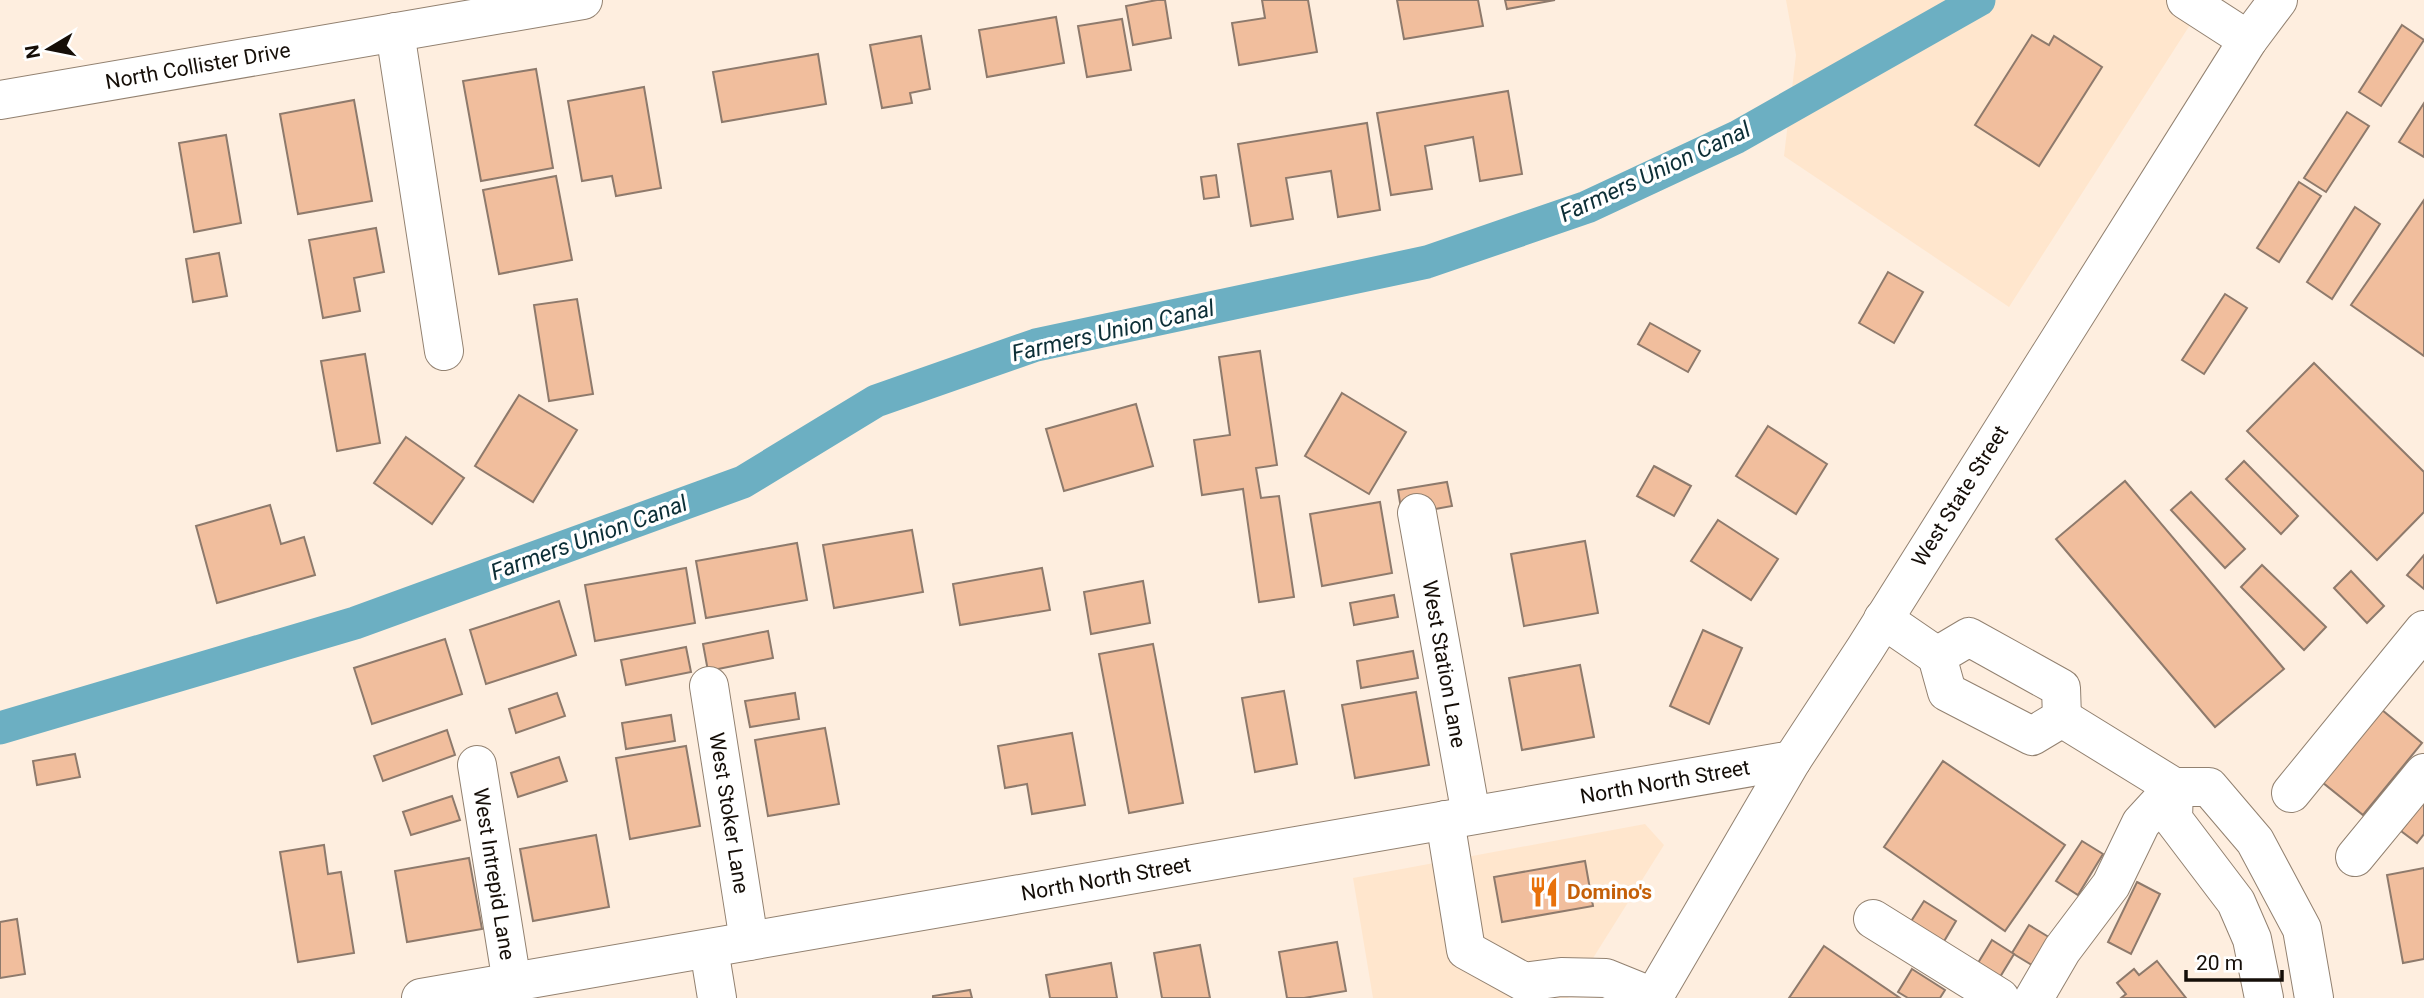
<svg xmlns="http://www.w3.org/2000/svg" width="2424" height="998" font-family="Roboto,sans-serif">
	<style>
		.built { fill: #ffe6cd }
		.lines { fill: none; stroke-linecap: round; stroke-linejoin: round }
		.canal { stroke: #6cafc2; stroke-width: 33 }
		.building { fill: #f1be9d; stroke: #8e7a6c; stroke-width: 2 }
		.minor-casing { stroke: #928170; stroke-width: 40 }
		.major-casing { stroke: #928170; stroke-width: 40 }
		.minor { stroke: #fff; stroke-width: 38 }
		.major { stroke: #fff; stroke-width: 38 }
		.labels { text-anchor: middle; dominant-baseline: central; stroke-width: 7; stroke-linejoin: round; paint-order: stroke }
		.street-label { font-size: 21px; fill: #150e08; stroke: #fff }
		.food-label { font-size: 21px; font-weight: bold; fill: #c56008; stroke: #fff; text-anchor: start }
		.water-label { font-size: 23px; font-style: italic; fill: #0c2e36; stroke: #fff }
	</style>
	<rect width="100%" height="100%" fill="#feeedf"/>
	<g class="built">
		<path d="M1786,0H2206L2009,307L1784,156L1796,55Z"/>
		<path d="M1645,824L1664,845L1568,998H1373L1353,878Z"/>
	</g>
	<g class="lines">
		<path class="canal" d="M0,728L355,623L743,482L876,401L1036,345L1427,262L1587,207L1737,137L1979,0"/>
	</g>
	<g class="building">
		<path d="M1157,0H1165L1171,38L1133,45L1126,6Z"/>
		<path d="M1262,0H1308L1317,52L1239,65L1232,23L1265,18Z"/>
		<path d="M1397,0H1478L1483,26L1404,39Z"/>
		<path d="M1505,0H1555L1507,9Z"/>
		<path d="M1056,17L1064,63L987,77L979,30Z"/>
		<path d="M1122,19L1131,70L1087,77L1078,26Z"/>
		<path d="M2402,25L2424,40L2381,106L2359,92Z"/>
		<path d="M2032,35L2049,45L2054,36L2102,67L2039,166L1975,125Z"/>
		<path d="M921,36L930,89L910,93L912,103L882,108L870,45Z"/>
		<path d="M818,54L826,104L722,122L713,72Z"/>
		<path d="M536,69L553,168L481,181L463,81Z"/>
		<path d="M644,87L661,188L616,196L612,176L582,181L568,101Z"/>
		<path d="M1508,91L1522,174L1480,181L1473,137L1425,146L1432,189L1391,195L1377,113Z"/>
		<path d="M354,100L372,201L298,214L280,114Z"/>
		<path d="M2424,103V157L2399,142Z"/>
		<path d="M2347,112L2369,126L2326,192L2304,178Z"/>
		<path d="M1367,123L1380,210L1338,217L1331,171L1286,178L1293,219L1251,226L1238,144Z"/>
		<path d="M226,135L241,223L194,232L179,143Z"/>
		<path d="M1216,175L1219,197L1204,199L1201,177Z"/>
		<path d="M556,176L572,260L499,274L483,190Z"/>
		<path d="M2299,182L2321,196L2279,262L2257,248Z"/>
		<path d="M2424,200V356L2351,305Z"/>
		<path d="M2355,207L2380,224L2332,299L2307,282Z"/>
		<path d="M376,228L384,272L354,278L360,311L323,318L309,240Z"/>
		<path d="M219,253L227,296L193,302L186,259Z"/>
		<path d="M1888,272L1923,292L1894,343L1859,323Z"/>
		<path d="M2225,294L2247,308L2204,374L2182,360Z"/>
		<path d="M577,299L593,394L549,401L534,305Z"/>
		<path d="M1650,323L1700,351L1688,372L1638,344Z"/>
		<path d="M1260,351L1277,465L1256,468L1261,498L1279,496L1294,597L1259,602L1243,489L1202,495L1194,440L1230,435L1219,357Z"/>
		<path d="M365,354L380,443L337,451L321,361Z"/>
		<path d="M2314,363L2424,472V512L2377,560L2247,431Z"/>
		<path d="M1342,393L1406,432L1369,494L1305,456Z"/>
		<path d="M519,395L577,430L533,502L475,466Z"/>
		<path d="M1136,404L1153,466L1064,491L1046,429Z"/>
		<path d="M1768,426L1827,464L1796,514L1736,476Z"/>
		<path d="M406,437L464,478L432,524L374,483Z"/>
		<path d="M2244,461L2298,516L2281,534L2226,479Z"/>
		<path d="M1654,466L1691,486L1674,516L1637,496Z"/>
		<path d="M2125,481L2284,669L2215,727L2056,539Z"/>
		<path d="M1447,482L1452,506L1402,515L1398,490Z"/>
		<path d="M2191,492L2245,549L2225,568L2171,510Z"/>
		<path d="M1380,502L1392,573L1322,586L1310,514Z"/>
		<path d="M270,505L281,544L304,537L315,575L217,603L196,526Z"/>
		<path d="M1718,520L1778,559L1751,600L1691,561Z"/>
		<path d="M912,530L923,592L834,608L823,545Z"/>
		<path d="M1585,541L1598,613L1524,626L1511,554Z"/>
		<path d="M797,543L807,600L706,618L696,561Z"/>
		<path d="M2424,555V589L2407,575Z"/>
		<path d="M2262,565L2326,627L2304,650L2241,587Z"/>
		<path d="M686,568L695,623L595,641L585,585Z"/>
		<path d="M1042,568L1050,610L960,625L953,584Z"/>
		<path d="M2351,571L2384,606L2367,623L2334,588Z"/>
		<path d="M1143,581L1150,623L1091,634L1084,592Z"/>
		<path d="M1394,595L1398,617L1354,625L1350,603Z"/>
		<path d="M559,601L576,655L486,684L470,630Z"/>
		<path d="M1703,630L1742,648L1709,724L1670,706Z"/>
		<path d="M768,631L773,658L708,671L703,644Z"/>
		<path d="M445,639L462,694L372,724L354,668Z"/>
		<path d="M1153,644L1183,803L1129,813L1099,654Z"/>
		<path d="M686,647L691,672L626,685L621,660Z"/>
		<path d="M1413,651L1418,678L1361,688L1357,661Z"/>
		<path d="M1580,665L1594,737L1522,750L1509,678Z"/>
		<path d="M1284,691L1297,764L1255,772L1242,698Z"/>
		<path d="M1416,692L1429,765L1355,778L1342,705Z"/>
		<path d="M557,693L565,716L516,733L509,709Z"/>
		<path d="M795,693L799,719L750,727L745,701Z"/>
		<path d="M2376,705L2422,743L2363,815L2317,778Z"/>
		<path d="M671,715L675,741L626,749L622,723Z"/>
		<path d="M825,728L839,804L768,816L755,740Z"/>
		<path d="M447,730L455,755L383,781L374,756Z"/>
		<path d="M1072,733L1085,805L1032,814L1027,784L1005,788L998,746Z"/>
		<path d="M686,746L700,826L630,839L616,758Z"/>
		<path d="M75,754L80,777L37,785L33,761Z"/>
		<path d="M559,757L567,781L518,797L511,773Z"/>
		<path d="M1943,761L2065,845L2005,931L1884,847Z"/>
		<path d="M452,796L460,820L411,835L403,812Z"/>
		<path d="M2424,801V834L2417,843L2401,831Z"/>
		<path d="M596,835L609,907L533,921L520,849Z"/>
		<path d="M2082,841L2103,854L2078,895L2056,881Z"/>
		<path d="M324,845L328,874L341,872L354,953L298,962L280,852Z"/>
		<path d="M469,858L482,929L407,942L395,871Z"/>
		<path d="M1585,861L1593,906L1502,922L1494,877Z"/>
		<path d="M2424,868V959L2403,963L2387,875Z"/>
		<path d="M2137,882L2160,894L2131,954L2108,942Z"/>
		<path d="M1924,901L1956,921L1943,943L1910,923Z"/>
		<path d="M17,919L25,974L0,978V922Z"/>
		<path d="M2029,925L2052,939L2035,967L2012,953Z"/>
		<path d="M1992,940L2014,954L2000,977L1978,963Z"/>
		<path d="M1337,942L1346,991L1304,998H1287L1279,952Z"/>
		<path d="M1200,945L1210,998H1162L1154,953Z"/>
		<path d="M1824,946L1900,998H1789Z"/>
		<path d="M2157,961L2186,998H2121L2126,994L2117,983L2134,969L2139,975Z"/>
		<path d="M1111,963L1117,998H1050L1046,975Z"/>
		<path d="M1912,969L1945,990L1940,998H1908L1898,992Z"/>
		<path d="M970,990L972,998H933V996Z"/>
	</g>
	<g class="lines">
		<g class="minor-casing">
			<g id="minor">
				<path d="M2186,0L2248,40"/>
				<path d="M395,32L444,351"/>
				<path d="M0,100L583,0"/>
				<path d="M1417,513L1471,815"/>
				<path d="M1883,619L1937,656"/>
				<path d="M1969,637L2061,688L2062,718L2032,736L1947,692L1937,656Z"/>
				<path d="M709,686L749,941"/>
				<path d="M2062,718L2174,787H2209L2255,841L2302,929L2314,998"/>
				<path d="M477,765L512,983"/>
				<path d="M2174,787L2173,819L2236,902L2252,939L2264,998"/>
				<path d="M2291,793L2424,630"/>
				<path d="M1445,820L1466,950L1524,982L1561,977L1606,978L1653,997"/>
				<path d="M2355,857L2424,773"/>
				<path d="M1873,919L2000,998"/>
				<path d="M709,949L717,998"/>
				<path d="M421,998L1792,760"/>
				<path d="M2034,998L2062,950L2111,885L2141,823L2174,787"/>
			</g>
		</g>
		<g class="major-casing">
			<path id="major" d="M1653,998L1792,760L1865,649L2248,40L2278,0"/>
		</g>
		<use href="#minor" class="minor"/>
		<use href="#major" class="major"/>
	</g>
	<defs>
		<g id="restaurant-bare" transform="scale(2.415)"><path d="M-5-6h1v4h1v-4h1v4h1v-4h1v5L-1.5 .5V6h-2V.5L-5-1ZM5-6V6H3V1.5H1.5Q1.5-4 5-6Z" fill="#e8710a" stroke="#fff" stroke-width="2.5" paint-order="stroke"/></g>
	</defs>
	<g fill-rule="evenodd">
		<use href="#restaurant-bare" x="1544" y="892"/>
	</g>
	<g class="labels">
		<g class="street-label">
			<text transform="translate(198 66) rotate(-10)">North Collister Drive</text>
			<text transform="translate(1960 496) rotate(-58)">West State Street</text>
			<text transform="translate(1444 664) rotate(80)">West Station Lane</text>
			<text transform="translate(1665 782) rotate(-10)">North North Street</text>
			<text transform="translate(729 813) rotate(81)">West Stoker Lane</text>
			<text transform="translate(494 874) rotate(81)">West Intrepid Lane</text>
			<text transform="translate(1106 879) rotate(-10)">North North Street</text>
		</g>
		<g class="food-label">
			<text x="1567" y="892">Domino's</text>
		</g>
		<g class="water-label">
			<text transform="translate(1655 172) rotate(-25)">Farmers Union Canal</text>
			<text transform="translate(1113 331) rotate(-13)">Farmers Union Canal</text>
			<text transform="translate(589 538) rotate(-20)">Farmers Union Canal</text>
		</g>
	</g>
	<g transform="translate(49 49) rotate(260)" stroke="#ffffff" stroke-width="5" paint-order="stroke">
	<path d="M0-5L12 26L0 18L-12 26Z" fill="#150e08"/>
	<text y="-10" font-size="19" font-weight="bold" text-anchor="middle" fill="#150e08">N</text>
	</g>
	<path d="M2186 970v10h96v-10" fill="none" stroke="#150e08" stroke-width="3.5"/>
	<text x="2196" y="970" font-size="21" fill="#150e08" stroke="#ffffff" stroke-width="5" paint-order="stroke">20 m</text>
</svg>
